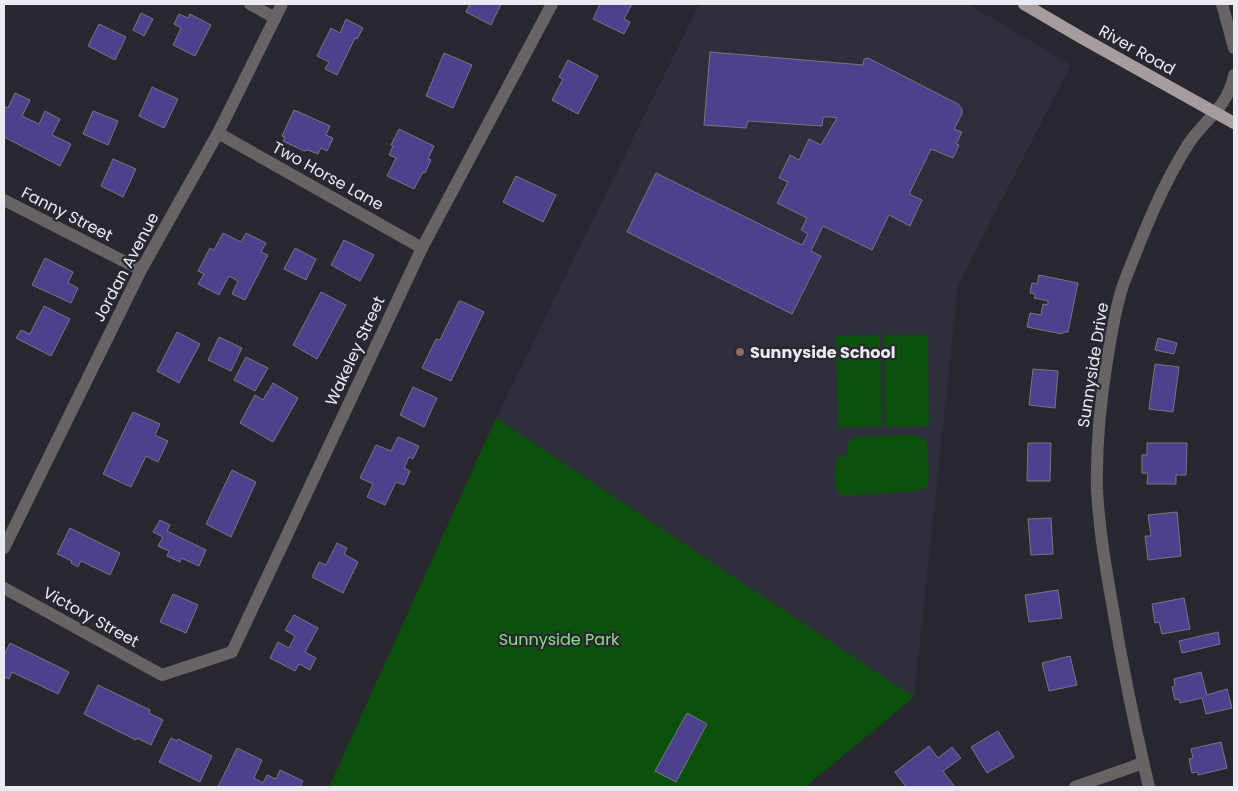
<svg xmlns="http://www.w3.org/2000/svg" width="1238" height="791" font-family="Poppins,sans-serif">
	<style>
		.built { fill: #2f2e3d }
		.green { fill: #0b510b }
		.building { fill: #4d408d; stroke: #767680 }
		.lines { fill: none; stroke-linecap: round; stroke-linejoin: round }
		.minor { stroke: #686364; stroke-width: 12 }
		.major { stroke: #a69c9e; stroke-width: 12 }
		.education-dot { fill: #8d6e63; stroke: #292831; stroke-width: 2 }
		.labels { text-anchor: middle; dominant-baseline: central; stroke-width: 4.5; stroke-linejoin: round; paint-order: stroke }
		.street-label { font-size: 16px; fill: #ebeaf0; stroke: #292831 }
		.poi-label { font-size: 16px; font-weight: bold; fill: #ebeaf0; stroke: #292831; text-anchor: start }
		.park-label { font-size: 16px; fill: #89e083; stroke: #292831 }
	</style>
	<rect width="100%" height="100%" fill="#292831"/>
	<path class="built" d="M699,4H968L1071,65L958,285L914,697L496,418Z"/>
	<g class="green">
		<path d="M880,335L882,426L838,428L836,336Z"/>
		<path d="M884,335H928L929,426L885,427Z"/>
		<path d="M496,418L914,697L805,787H329Z"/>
		<path d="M916,435L925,440L927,445C927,454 932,481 926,487C923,490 918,490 914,491L845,496L837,491L834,472L837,466L836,458L847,455L849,441L855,437Z"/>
	</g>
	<g class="building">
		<path d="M470,4H501L491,25L466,12Z"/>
		<path d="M600,4H632L624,19L630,22L624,34L593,19Z"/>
		<path d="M141,13L153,19L144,36L133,30Z"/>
		<path d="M179,14L188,18L190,14L211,25L195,56L173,45L181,28L174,24Z"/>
		<path d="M346,19L363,28L357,39L355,38L337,75L325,69L329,62L317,56L331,28L340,33Z"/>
		<path d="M99,24L126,37L115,60L88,46Z"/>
		<path d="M710,52L863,65L864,59L868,58L958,104L962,109V114L954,129L962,132L956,144L959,145L953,158L931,149L909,194L922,200L910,226L889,215L872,250L823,226L811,251L821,256L792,314L627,232L656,173L802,245L808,234L801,230L807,218L777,203L788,182L779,178L790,155L799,160L809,139L821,145L837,118L832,117H823L822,126L748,121L746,128L704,125Z"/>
		<path d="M444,53L472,65L453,108L426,96Z"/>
		<path d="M568,60L598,76L578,114L552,100L563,79L559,77Z"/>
		<path d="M152,87L178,99L164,128L139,116Z"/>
		<path d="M15,93L30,100L22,116L39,124L45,111L60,119L52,135L71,144L60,166L4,137V106L8,108Z"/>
		<path d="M294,110L330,126L326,135L333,138L327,151L321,148L318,154L308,150L304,151L283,141L285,137L282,136Z"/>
		<path d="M93,111L118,121L108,145L83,134Z"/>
		<path d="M399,129L434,146L428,159L431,160L425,173L423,172L414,189L387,176L396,158L389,155L393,146L391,145Z"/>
		<path d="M113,159L136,169L123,197L101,186Z"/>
		<path d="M516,176L556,195L543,222L503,202Z"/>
		<path d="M223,233L241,242L246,233L266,243L261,252L268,255L245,300L232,294L238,281L229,276L219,295L198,284L204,274L198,271L210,248L214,250Z"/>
		<path d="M344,240L374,255L360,281L331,265Z"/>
		<path d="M295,248L316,259L306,280L284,269Z"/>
		<path d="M45,258L73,272L68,283L78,288L71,303L32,285Z"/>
		<path d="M1039,275L1078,283L1068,332H1064L1062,334L1027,327L1030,313L1041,315L1043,304L1048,305V301L1034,298L1035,294L1030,293L1032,283L1037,284Z"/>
		<path d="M321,292L346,305L317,359L293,345Z"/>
		<path d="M459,301H461L484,312L451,381L422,368L436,339L440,340Z"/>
		<path d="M44,306L70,319L51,356L16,338L21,330L30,334Z"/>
		<path d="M177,332L200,344L179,383L157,371Z"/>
		<path d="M219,337L242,348L231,371L208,360Z"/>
		<path d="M1158,338L1177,343L1174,354L1155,350Z"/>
		<path d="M246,357L268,368L255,391L234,380Z"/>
		<path d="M1155,364L1179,367L1173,412L1149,409Z"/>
		<path d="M1033,369L1058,371L1055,408L1029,405Z"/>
		<path d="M273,383L298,398L273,442L240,423L255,395L263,400Z"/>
		<path d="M413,387L437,398L424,427L400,415Z"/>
		<path d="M133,412L160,424L155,435L168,441L158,462L146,456L131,487L103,474Z"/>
		<path d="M398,437L419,446L413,459L409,457L404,468L410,471L404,485L396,482L385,505L367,497L373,484L360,478L376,445L391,451Z"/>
		<path d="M1028,443H1051L1050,481H1027Z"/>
		<path d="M1147,443H1187L1186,475H1176V484H1147L1148,473H1142V455H1147Z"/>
		<path d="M232,470L256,482L231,537L206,524Z"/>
		<path d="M1177,512L1181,556L1148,560L1145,536H1151L1148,515Z"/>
		<path d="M1051,518L1053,554L1031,555L1028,519Z"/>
		<path d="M160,520L170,525L167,531L206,550L199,566L181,558L180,562L167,556L169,551L158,546L163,537L153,532Z"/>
		<path d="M70,528L120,553L110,575L81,561L78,567L71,563L72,561L57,554Z"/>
		<path d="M337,543L347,548L344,554L358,562L343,593L312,577L319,562L326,565Z"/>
		<path d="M1058,590L1062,618L1029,622L1025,595Z"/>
		<path d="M173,594L198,605L186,633L160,622Z"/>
		<path d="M1184,598L1190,629L1162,634L1159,622L1155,623L1152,604Z"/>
		<path d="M294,615L318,628L305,652L316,658L310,670L299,664L295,671L270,658L278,642L289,648L295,636L285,630Z"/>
		<path d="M1218,632L1220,644L1182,653L1179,641Z"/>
		<path d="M10,643L69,672L58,694L12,672L9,679L4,677V655Z"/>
		<path d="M1070,656L1077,685L1049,691L1042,663Z"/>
		<path d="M1201,672L1207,695L1227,689L1232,708L1206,714L1202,698L1180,703L1179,699L1175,700L1172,687L1175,686L1174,679Z"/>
		<path d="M98,685L150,710L149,713L163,720L151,745L137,738L136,740L84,714Z"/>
		<path d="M687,713L707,724L676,782L655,771Z"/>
		<path d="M998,731L1014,757L987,773L971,747Z"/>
		<path d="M171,738L177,741L178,739L212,756L200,782L159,762Z"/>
		<path d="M1221,742L1227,768L1198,775V772L1192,773L1189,759L1193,758L1191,749Z"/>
		<path d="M929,746L938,758L952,747L961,758L943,771L955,787H906L895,772Z"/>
		<path d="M237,748L262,760L254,778L263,783L267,775L276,779L280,770L303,781L300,787H218Z"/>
	</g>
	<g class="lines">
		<g class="minor">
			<path d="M250,4L275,18"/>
			<path d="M1222,4L1234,48"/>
			<path d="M218,133L422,248"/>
			<path d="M4,200L141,270"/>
			<path d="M4,548L141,270L218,133L282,4"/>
			<path d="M4,588L162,675L232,652L422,248L552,4"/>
			<path d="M1075,787L1143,763"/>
			<path d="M1149,787C1135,728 1123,669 1113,609C1106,569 1099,530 1097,489C1096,446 1100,404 1107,361C1111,337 1116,302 1125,280C1143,234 1162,185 1189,143C1206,118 1228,107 1234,75"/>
		</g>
		<path class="major" d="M1024,4L1082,38L1234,123"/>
	</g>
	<circle class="education-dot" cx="740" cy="352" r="5"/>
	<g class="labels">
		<g class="street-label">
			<text transform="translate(1137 50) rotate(29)">River Road</text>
			<text transform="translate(328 176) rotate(29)">Two Horse Lane</text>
			<text transform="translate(67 214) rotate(27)">Fanny Street</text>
			<text transform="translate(126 267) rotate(-62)">Jordan Avenue</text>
			<text transform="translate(355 351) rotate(-65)">Wakeley Street</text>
			<text transform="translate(1093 365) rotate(-81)">Sunnyside Drive</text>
			<text transform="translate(91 617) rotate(29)">Victory Street</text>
		</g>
		<g class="poi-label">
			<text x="750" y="352">Sunnyside School</text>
		</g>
		<g class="park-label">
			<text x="559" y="639">Sunnyside Park</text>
		</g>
	</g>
	<rect width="1238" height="791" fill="none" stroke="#ebeaf0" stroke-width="10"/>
</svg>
